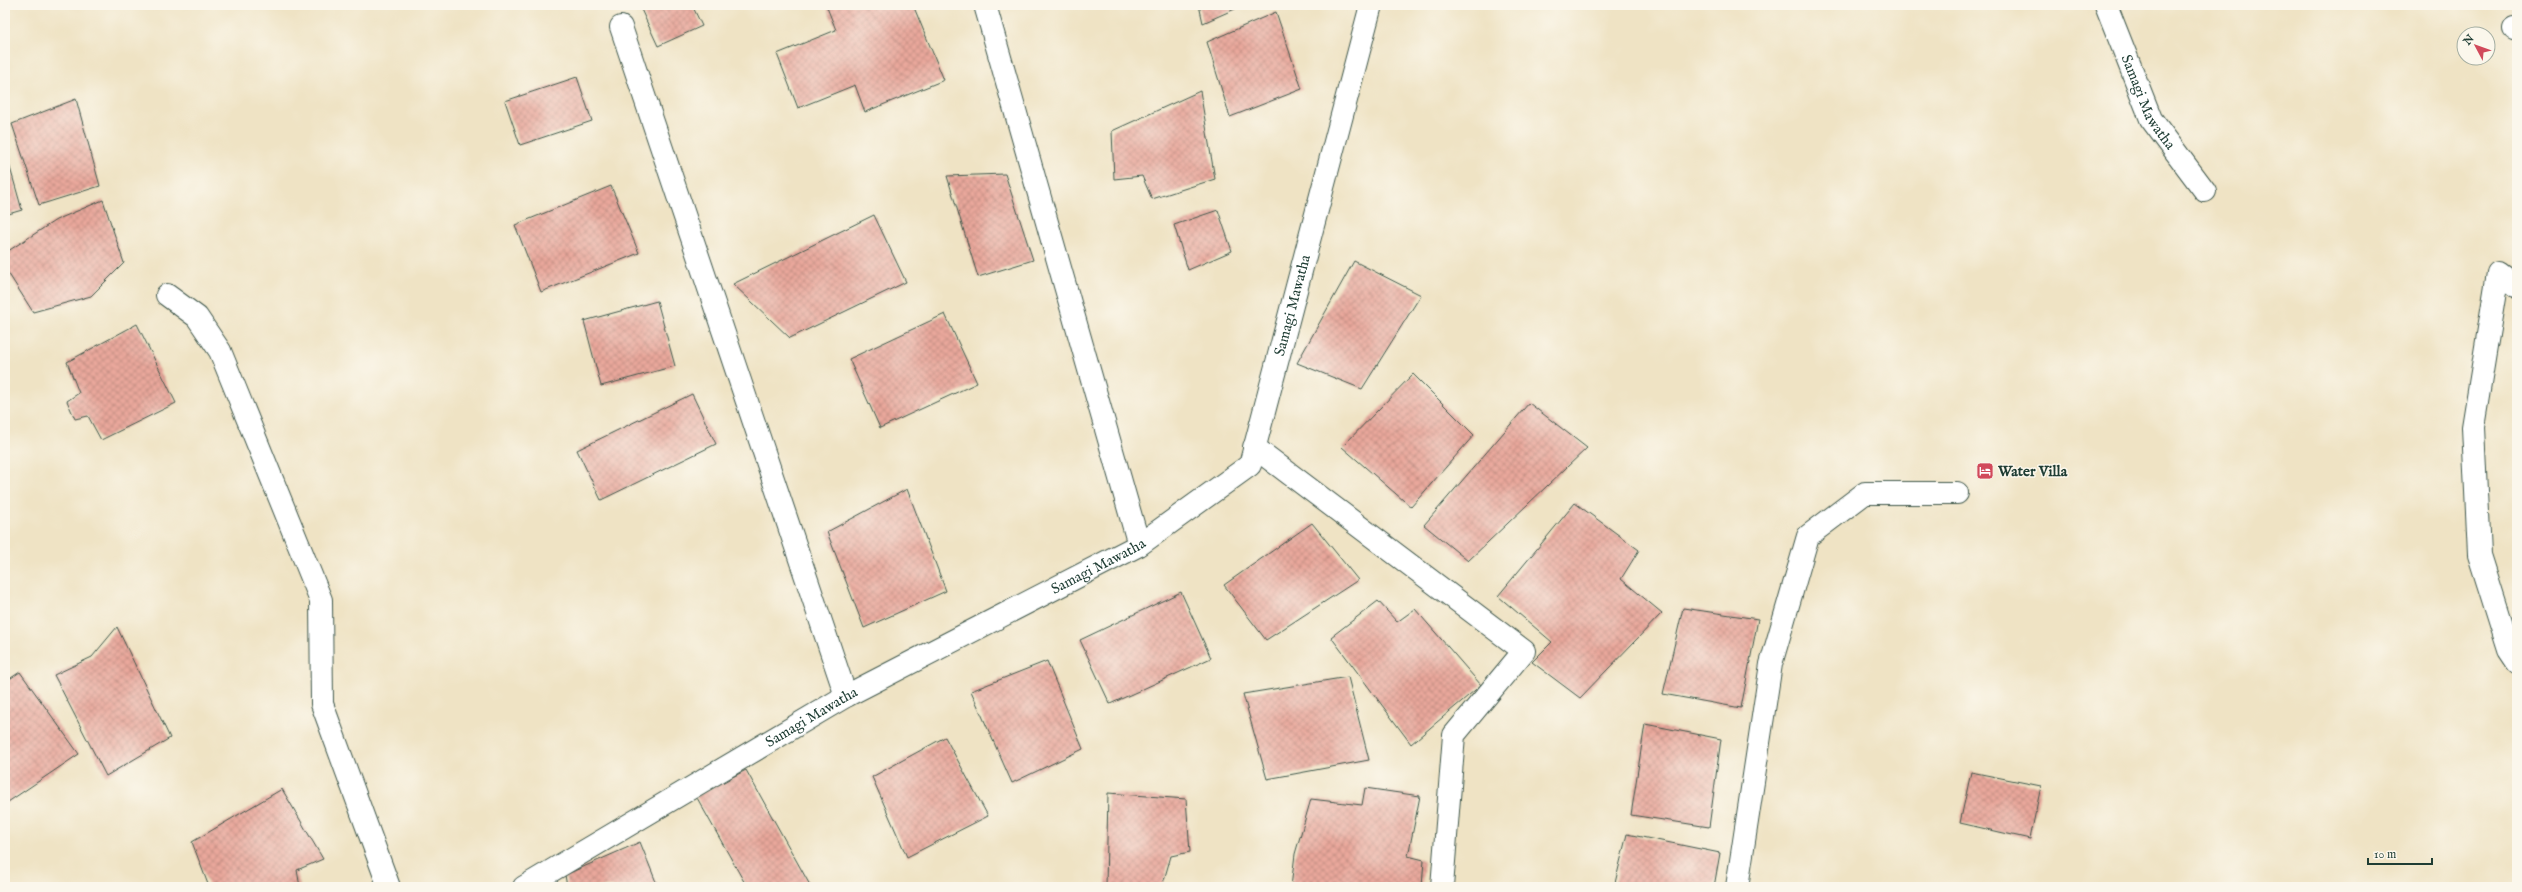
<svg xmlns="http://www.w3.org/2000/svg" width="2522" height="892" font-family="'IM FELL English',serif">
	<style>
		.building { fill: url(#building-cross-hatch) }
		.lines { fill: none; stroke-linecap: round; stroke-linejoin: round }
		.minor-casing { stroke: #3e564a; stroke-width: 24 }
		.minor { stroke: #fff; stroke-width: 22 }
		.labels { text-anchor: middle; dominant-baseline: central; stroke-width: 3; stroke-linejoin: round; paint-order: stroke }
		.street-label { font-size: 15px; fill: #1f3d34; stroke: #fbf7ec }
		.poi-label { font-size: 15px; font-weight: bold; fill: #1f3d34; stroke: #fbf7ec; text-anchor: start }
	</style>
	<defs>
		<pattern id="building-cross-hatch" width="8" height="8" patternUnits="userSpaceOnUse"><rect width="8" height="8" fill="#e9a79b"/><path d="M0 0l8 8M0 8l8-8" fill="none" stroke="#bc897f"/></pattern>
	</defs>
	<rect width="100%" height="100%" fill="#fbf7ec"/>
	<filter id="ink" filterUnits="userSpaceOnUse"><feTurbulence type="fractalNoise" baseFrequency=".025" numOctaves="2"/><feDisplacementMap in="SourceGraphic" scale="8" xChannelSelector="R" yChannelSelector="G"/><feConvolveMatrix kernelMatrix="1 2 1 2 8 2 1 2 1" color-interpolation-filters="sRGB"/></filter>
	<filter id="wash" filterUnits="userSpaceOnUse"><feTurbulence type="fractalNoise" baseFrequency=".012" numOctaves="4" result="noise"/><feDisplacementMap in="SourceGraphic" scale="16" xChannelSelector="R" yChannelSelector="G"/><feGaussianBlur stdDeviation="0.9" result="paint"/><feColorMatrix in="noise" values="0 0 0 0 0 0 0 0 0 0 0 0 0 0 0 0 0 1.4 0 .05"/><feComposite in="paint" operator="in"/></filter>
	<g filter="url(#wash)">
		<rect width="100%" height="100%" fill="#efe3c4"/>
		<g id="blocks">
			<g class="building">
				<path d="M639,5H692L702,26L658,46Z"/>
				<path d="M826,5H913L944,80L865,112L855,85L798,108L777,54L836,30Z"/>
				<path d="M1199,5H1244L1203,23Z"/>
				<path d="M1276,12L1302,89L1230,117L1207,42Z"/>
				<path d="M577,77L592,121L520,145L505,101Z"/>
				<path d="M1200,91L1215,179L1152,199L1142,176L1114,179L1112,131Z"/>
				<path d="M76,99L100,186L39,205L12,124Z"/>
				<path d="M5,150L22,210L5,215Z"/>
				<path d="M1005,174L1033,260L978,277L947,176Z"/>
				<path d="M611,186L639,253L541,292L515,225Z"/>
				<path d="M103,200L124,263L91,296L33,312L5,268V253L56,220Z"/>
				<path d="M1218,210L1232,251L1188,270L1174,225Z"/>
				<path d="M874,215L906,282L790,338L733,284Z"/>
				<path d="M1354,261L1421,295L1362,389L1297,363Z"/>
				<path d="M657,301L675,366L601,386L584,321Z"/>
				<path d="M945,314L977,383L880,428L849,359Z"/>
				<path d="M137,324L176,403L101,440L88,416L75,419L67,401L79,393L67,362Z"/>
				<path d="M1413,374L1474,435L1411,507L1342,447Z"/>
				<path d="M692,394L716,444L601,500L577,450Z"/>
				<path d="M1529,403L1587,448L1468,561L1424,525Z"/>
				<path d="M907,489L946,591L864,628L827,532Z"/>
				<path d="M1575,503L1639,550L1621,579L1662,613L1580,698L1532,662L1552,642L1498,596Z"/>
				<path d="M1312,523L1358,580L1266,640L1224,585Z"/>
				<path d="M1181,592L1211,658L1110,704L1080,640Z"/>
				<path d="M1378,601L1397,622L1415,609L1481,685L1411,744L1331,637Z"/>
				<path d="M1683,608L1758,619L1741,708L1663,694Z"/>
				<path d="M117,627L170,738L106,776L54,675L92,657Z"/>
				<path d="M1047,661L1083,749L1012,783L971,691Z"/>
				<path d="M20,672L79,754L5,804V682Z"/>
				<path d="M1348,677L1369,760L1267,779L1243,694Z"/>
				<path d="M1645,724L1721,739L1709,827L1631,815Z"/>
				<path d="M945,737L988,816L907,857L872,777Z"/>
				<path d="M746,770L811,887H747L715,830L696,796Z"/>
				<path d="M1971,772L2041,786L2030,839L1960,823Z"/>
				<path d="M1365,788L1420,796L1408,856L1424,860L1422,887H1291L1295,854L1311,799L1362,805Z"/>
				<path d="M282,789L323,859L297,870L300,887H209L192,842Z"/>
				<path d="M1108,793L1186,799L1190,852L1171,856L1162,887H1106Z"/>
				<path d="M1627,834L1720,853L1714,887H1614Z"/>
				<path d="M640,842L658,887H567L565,875Z"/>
			</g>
		</g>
	</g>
	<g filter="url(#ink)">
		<use href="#blocks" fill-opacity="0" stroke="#3e564a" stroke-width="1"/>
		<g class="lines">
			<g class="minor-casing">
				<g id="minor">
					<path d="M985,5L1139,545"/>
					<path id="s1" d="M2106,5L2151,119L2205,191"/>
					<path d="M621,27L846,696"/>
					<path d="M2514,29L2517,30"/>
					<path d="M2517,287L2498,273L2473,427L2479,555L2509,650L2517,662"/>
					<path d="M167,295L197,317L220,351L321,600L322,704L389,887"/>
					<path d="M1254,447L1524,651L1454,735L1442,887"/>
					<path id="s2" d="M524,887L846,696L1139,545L1250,465L1371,5"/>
					<path d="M1737,887L1771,664L1808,536L1865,493H1957"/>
				</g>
			</g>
			<use href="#minor" class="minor"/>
		</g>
	</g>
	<defs>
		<g id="hotel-square" transform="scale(0.9)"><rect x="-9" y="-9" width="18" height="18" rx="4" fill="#d1495b" stroke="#fbf7ec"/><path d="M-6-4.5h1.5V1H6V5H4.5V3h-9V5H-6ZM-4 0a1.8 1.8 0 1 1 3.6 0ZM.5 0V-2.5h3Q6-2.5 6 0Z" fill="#fff"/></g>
	</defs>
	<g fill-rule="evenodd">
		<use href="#hotel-square" x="1985" y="471"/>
	</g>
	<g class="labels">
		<g class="street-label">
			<text stroke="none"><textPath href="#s1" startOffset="106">Samagi Mawatha</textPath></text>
			<text stroke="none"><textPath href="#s2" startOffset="1006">Samagi Mawatha</textPath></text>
			<text stroke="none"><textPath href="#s2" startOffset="658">Samagi Mawatha</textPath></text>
			<text stroke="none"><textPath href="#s2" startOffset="334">Samagi Mawatha</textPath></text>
		</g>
		<g class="poi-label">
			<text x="1998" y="471">Water Villa</text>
		</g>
	</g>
	<rect width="2522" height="892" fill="none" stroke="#fbf7ec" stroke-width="20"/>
	<g transform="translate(2476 46) rotate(311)"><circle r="19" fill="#fbf7ec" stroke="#a3ada2"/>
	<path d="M0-3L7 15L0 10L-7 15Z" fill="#d1495b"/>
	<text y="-6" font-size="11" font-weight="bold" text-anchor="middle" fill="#1f3d34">N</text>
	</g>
	<path d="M2368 858v6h64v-6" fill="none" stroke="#1f3d34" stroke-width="2"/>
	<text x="2374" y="858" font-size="12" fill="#1f3d34" stroke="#fbf7ec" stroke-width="3" paint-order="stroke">10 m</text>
</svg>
